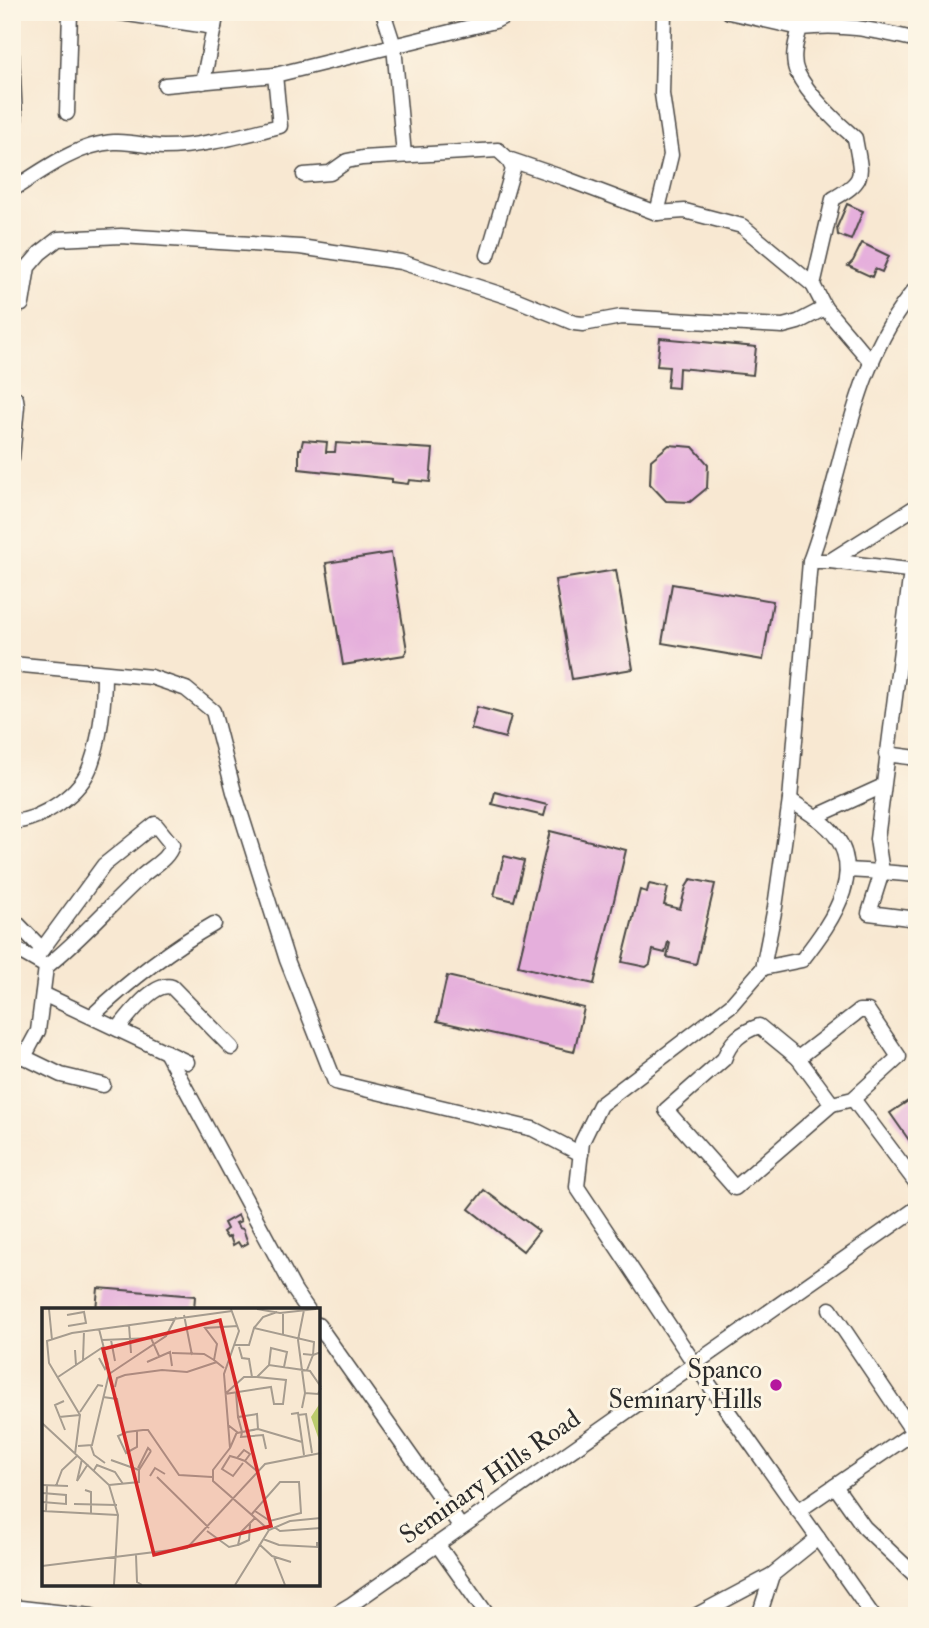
<svg xmlns="http://www.w3.org/2000/svg" width="929" height="1628" font-family="'IM FELL Double Pica',serif">
	<style>
		.building { fill: #e5afdc }
		.lines { fill: none; stroke-linecap: round; stroke-linejoin: round }
		.minor-casing { stroke: #4a4744; stroke-width: 17 }
		.minor { stroke: #fff; stroke-width: 14 }
		.poi-dot { fill: #b5179e; stroke: #fcf5e5; stroke-width: 2.5 }
		.labels { text-anchor: middle; dominant-baseline: central; stroke-width: 6; stroke-linejoin: round; paint-order: stroke }
		.poi-label { font-size: 26px; fill: #2b2b2b; stroke: #fcf5e5; text-anchor: end }
		.street-label { font-size: 26px; fill: #2b2b2b; stroke: #fcf5e5 }
		.inset-road { fill: none; stroke: #a69c8f; stroke-width: 2 }
		.view { fill: #d62828; fill-opacity: 0.15; stroke: #d62828; stroke-width: 3.5 }
		.inset-edge { fill: none; stroke: #2b2b2b; stroke-width: 3.5 }
	</style>
	<rect width="100%" height="100%" fill="#fcf5e5"/>
	<filter id="ink" filterUnits="userSpaceOnUse"><feTurbulence type="fractalNoise" baseFrequency=".0143" numOctaves="2"/><feDisplacementMap in="SourceGraphic" scale="14" xChannelSelector="R" yChannelSelector="G"/><feConvolveMatrix kernelMatrix="1 2 1 2 8 2 1 2 1" color-interpolation-filters="sRGB"/></filter>
	<filter id="wash" filterUnits="userSpaceOnUse"><feTurbulence type="fractalNoise" baseFrequency=".00686" numOctaves="4" result="noise"/><feDisplacementMap in="SourceGraphic" scale="28" xChannelSelector="R" yChannelSelector="G"/><feGaussianBlur stdDeviation="1.57" result="paint"/><feColorMatrix in="noise" values="0 0 0 0 0 0 0 0 0 0 0 0 0 0 0 0 0 1.4 0 .05"/><feComposite in="paint" operator="in"/></filter>
	<g filter="url(#wash)">
		<rect width="100%" height="100%" fill="#f8e8d2"/>
		<g id="blocks">
			<g class="building">
				<path d="M847,204L863,211L851,240L838,235L837,227Z"/>
				<path d="M862,243L889,256L882,272L875,269L872,277L848,266L853,261Z"/>
				<path d="M660,338L756,347L753,375L679,368L678,388L667,387L669,367L657,366Z"/>
				<path d="M303,440L327,442L326,452H335L336,443L433,449L430,482L409,480L408,484L392,482V479L299,469V449H301Z"/>
				<path d="M669,445L693,447L708,464L707,488L690,502L666,501L650,484L651,460Z"/>
				<path d="M391,553L407,650L404,655L343,665L326,563Z"/>
				<path d="M616,570L633,669L572,679L555,580Z"/>
				<path d="M672,584L773,601L763,660L662,643Z"/>
				<path d="M477,707L511,716L505,738L471,729Z"/>
				<path d="M495,792L547,805L544,816L492,804Z"/>
				<path d="M550,831L626,850L594,984L518,966Z"/>
				<path d="M504,856L524,861L514,901L494,896Z"/>
				<path d="M691,879L715,884L696,964L667,957L670,943L668,942L665,953L653,950L650,964L646,967L622,962L640,890L647,892L649,884L668,888L664,905L680,909L686,887Z"/>
				<path d="M447,976L584,1008L574,1052L437,1021Z"/>
				<path d="M917,1095V1139L911,1143L890,1113Z"/>
				<path d="M484,1190L539,1231L523,1251L469,1209Z"/>
				<path d="M238,1215L241,1221L236,1223L239,1228L243,1229L248,1243L241,1247L238,1242L233,1245L230,1236L227,1238L223,1232L227,1229L224,1223Z"/>
				<path d="M98,1288L195,1296L194,1310H96Z"/>
			</g>
		</g>
	</g>
	<g filter="url(#ink)">
		<use href="#blocks" fill-opacity="0" stroke="#4a4744" stroke-width="2"/>
		<g class="lines">
			<g class="minor-casing">
				<g id="minor">
					<path d="M114,12L214,27"/>
					<path d="M383,12L394,46L404,155"/>
					<path d="M729,12L800,28"/>
					<path d="M12,55L15,119L12,128"/>
					<path d="M203,82L217,12"/>
					<path d="M165,85L275,75"/>
					<path d="M67,113L70,12"/>
					<path d="M508,159L564,178L657,213L685,211L742,226L813,285"/>
					<path d="M304,175L330,173L347,161L362,158L498,150L508,159L513,169L488,255"/>
					<path d="M12,190C41,171 78,144 114,142C130,141 147,146 163,147C202,147 243,135 280,126L275,75L495,21L512,12"/>
					<path d="M657,213L671,155L662,94L664,12"/>
					<path d="M22,304L28,267L40,253L58,239L121,236L300,247L401,262L515,299L574,323L583,324L621,317L783,326L798,322L825,308"/>
					<path d="M872,363L825,308L813,285L833,199C868,179 861,175 855,138C836,122 808,95 797,72C791,58 796,42 800,28C846,23 873,30 917,40"/>
					<path d="M12,396L16,399L17,406L12,458"/>
					<path d="M810,561H830L917,506"/>
					<path d="M830,561L917,571"/>
					<path d="M911,571L877,839L882,872L917,875"/>
					<path d="M12,664L151,677L186,689L213,711L234,792L287,960L335,1082L533,1129L581,1154"/>
					<path d="M886,754L917,758"/>
					<path d="M815,817L883,786"/>
					<path d="M12,822C42,820 82,793 91,764C101,736 104,704 104,674"/>
					<path d="M847,870L882,872L869,913L917,919"/>
					<path d="M12,918L42,949"/>
					<path d="M12,947L42,964"/>
					<path d="M763,968L802,960C833,920 874,864 822,822C812,814 800,807 790,800"/>
					<path d="M43,994L187,1062"/>
					<path d="M859,1011H868L899,1057L853,1099L832,1104L798,1058Z"/>
					<path d="M92,1016C130,980 168,950 214,924"/>
					<path d="M118,1029C128,1016 155,981 172,987L232,1048"/>
					<path d="M166,1052L295,1291L308,1310"/>
					<path d="M12,1056L24,1057L38,1031L46,967C81,939 109,906 142,876C153,866 168,859 172,845L155,824L104,865L35,959"/>
					<path d="M24,1057L61,1075L103,1085"/>
					<path d="M798,1058L759,1026C742,1032 730,1041 724,1059L666,1110L735,1188L832,1104"/>
					<path d="M853,1099L917,1184"/>
					<path d="M830,1309L913,1432"/>
					<path d="M318,1325L461,1527"/>
					<path d="M835,1486L864,1527L917,1577"/>
					<path d="M798,1511L917,1430"/>
					<path d="M437,1544L488,1616"/>
					<path d="M12,1607L92,1616"/>
					<path d="M332,1616L352,1604L917,1208"/>
					<path d="M695,1616L772,1575L818,1538"/>
					<path d="M759,1616L772,1575"/>
					<path d="M873,1616L694,1363L577,1187L582,1142L600,1105L731,1005L763,968L775,907L790,800L810,561C844,471 851,363 917,287"/>
				</g>
			</g>
			<use href="#minor" class="minor"/>
		</g>
	</g>
	<circle class="poi-dot" cx="776" cy="1385" r="7"/>
	<g class="labels">
		<g class="poi-label">
			<text x="762" y="1370">Spanco<tspan x="762" dy="30">Seminary Hills</tspan></text>
		</g>
		<g class="street-label">
			<text transform="translate(490 1477) rotate(-35)">Seminary Hills Road</text>
		</g>
	</g>
	<g transform="translate(42 1308)">
		<rect width="278" height="278" fill="#f8e8d2"/>
		<path d="M278,95V135L269,109Z" fill="#bccb6d"/>
		<path class="inset-road" d="M7,1L10,32M189,1L197,23L182,66L188,140L171,162V173L227,222L193,277M215,1L238,5L274,1M262,2L256,32L263,85M25,7L42,4L44,15L26,18M142,7L150,47M87,17L89,45M212,20L221,9L235,4M241,26V4M60,32L109,30L117,48M69,32L73,53M192,37H207L212,20L272,34L271,47L261,46M197,39L200,50L207,51L210,69M33,42L34,57L61,39M130,45L162,46L172,52M57,50L63,61L66,56L57,21M41,52L42,23M105,54L128,44L130,58M227,57L229,40L245,44L242,59M182,60L172,52L175,36L163,20L196,18M265,62L271,47L279,44M16,69L34,57M73,79L75,70L83,67L120,62L145,64L175,54M194,85L196,109L215,106L216,121L200,124L196,109M183,86L229,79L232,96H241L244,72L215,69M183,86L202,69H215L227,57L268,63L279,79M61,89L75,91L78,106M22,93L13,97L23,122M260,100L263,85L276,86L279,80M38,104L56,77L61,78M249,106L256,105L262,147M256,107L264,106L270,145M17,109L38,107M0,115L67,177L76,207L72,277M186,117L195,124L188,140M216,121L260,134M95,123V139L84,145L76,128L85,124L101,122H106L137,167L170,169M195,125L200,124L199,129L221,127L224,141M36,138L50,137L67,66L124,28L134,9M49,138L52,147L63,155M33,146L38,107L7,55L5,33L30,25L190,3M195,150L188,148L180,161L191,168L201,155M40,151L35,173L46,156M69,152L97,162M203,153L195,150L202,142L208,146L203,153L216,164M96,160L106,140L109,143M52,162L55,157L73,164L81,176M108,168L113,160L123,166M115,169L167,220M0,177L26,178M67,177L97,174V162L109,143M14,178L20,162L36,147M43,182L49,184V205M0,185L24,187V196L0,194M32,196L75,197M0,203L76,207M4,203L5,177M209,207L238,174H257L259,205L228,213L213,203M232,219L238,223L279,220M227,222L248,213L279,210M165,223L187,239L196,237L199,224L213,210M221,231L237,237L275,239V234M217,236L230,248L249,254M196,237L207,232L208,216M94,247L95,274L100,277M232,249L243,277M0,258L145,240L223,156L279,145"/>
		<path class="view" d="M178,12L229,218L112,247L61,41Z"/>
		<rect width="278" height="278" class="inset-edge"/>
	</g>
	<rect width="929" height="1628" fill="none" stroke="#fcf5e5" stroke-width="42"/>
</svg>
